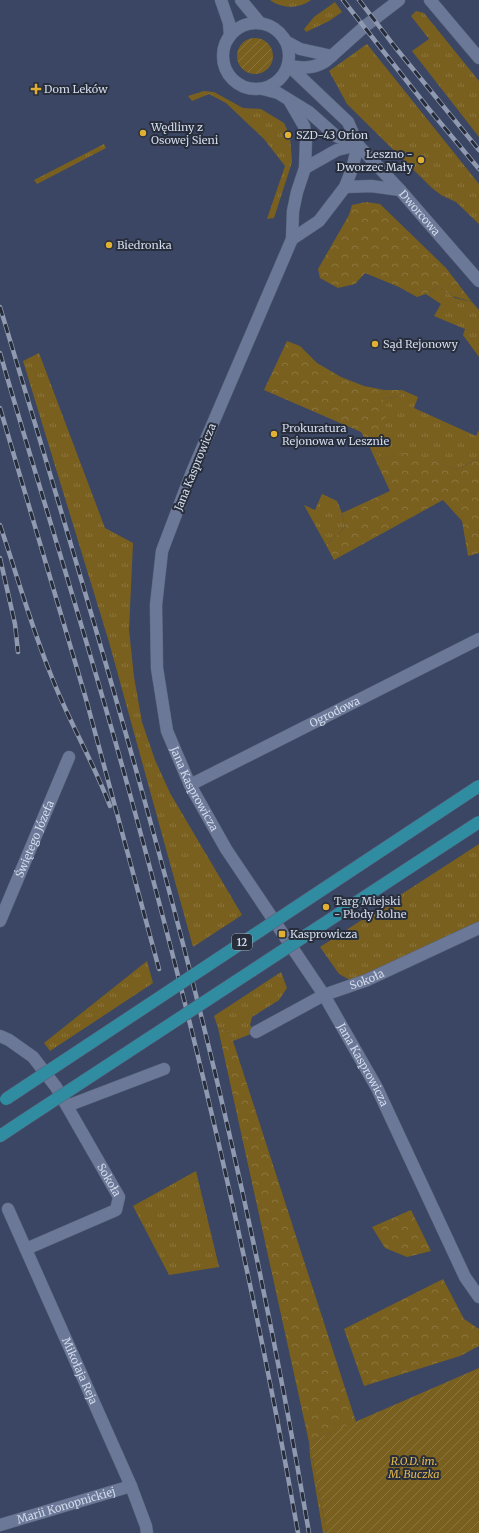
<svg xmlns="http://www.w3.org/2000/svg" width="479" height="1533" font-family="Merriweather,serif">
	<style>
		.grass { fill: url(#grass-tufts) }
		.forest { fill: url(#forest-crowns) }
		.garden { fill: url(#garden-furrows) }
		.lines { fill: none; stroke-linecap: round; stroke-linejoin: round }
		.minor-casing { stroke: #59637b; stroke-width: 13 }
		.tertiary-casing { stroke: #59637b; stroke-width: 13 }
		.primary-casing { stroke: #59637b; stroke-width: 13 }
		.minor { stroke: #6b7897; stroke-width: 12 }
		.tertiary { stroke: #6b7897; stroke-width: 12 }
		.primary { stroke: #308ca1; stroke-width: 12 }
		.rail-casing { stroke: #8f99af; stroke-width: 4.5 }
		.rail { stroke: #272d3a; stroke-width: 3; stroke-dasharray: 9; stroke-linecap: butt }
		.primary-bridge-casing { stroke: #59637b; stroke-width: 13; stroke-linecap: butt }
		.primary-bridge { stroke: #308ca1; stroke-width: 12 }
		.poi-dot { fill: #e0b034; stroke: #272d3a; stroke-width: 1.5 }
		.labels { text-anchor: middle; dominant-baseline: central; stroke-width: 4; stroke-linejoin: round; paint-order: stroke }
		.shield { fill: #272d3a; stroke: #9ea5b5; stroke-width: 1 }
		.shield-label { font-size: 10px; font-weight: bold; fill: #d1d9ea }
		.poi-label { font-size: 11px; fill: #d1d9ea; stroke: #272d3a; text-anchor: start }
		.street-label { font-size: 11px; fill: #d1d9ea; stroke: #272d3a }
		.park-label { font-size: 11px; font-style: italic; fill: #e5b94f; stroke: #272d3a }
	</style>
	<defs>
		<pattern id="grass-tufts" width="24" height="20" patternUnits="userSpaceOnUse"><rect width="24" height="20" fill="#7a601e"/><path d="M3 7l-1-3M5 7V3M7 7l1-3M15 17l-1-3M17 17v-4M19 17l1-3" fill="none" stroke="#8c763f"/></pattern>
		<pattern id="forest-crowns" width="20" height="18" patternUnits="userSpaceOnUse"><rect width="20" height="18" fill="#7a601e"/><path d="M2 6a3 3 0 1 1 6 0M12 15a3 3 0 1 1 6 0" fill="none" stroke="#8c763f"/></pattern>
		<pattern id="garden-furrows" width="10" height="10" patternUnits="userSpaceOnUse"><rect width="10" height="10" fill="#7a601e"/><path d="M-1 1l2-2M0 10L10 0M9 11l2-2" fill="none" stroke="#8c763f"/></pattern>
	</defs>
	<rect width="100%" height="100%" fill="#3a4663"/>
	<g class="grass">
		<path d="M270,0H311C299,9 282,9 270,0Z"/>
		<path d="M335,2L342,12L329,21L306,32L304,29L314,17Z"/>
		<path d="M416,11L424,13L479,81V137L412,51L429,39L411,16Z"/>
		<path d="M367,44L479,184V224L456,202L441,195L432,188L347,104L329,71Z"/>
		<path d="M204,91L214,92L243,108L261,109L284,123L290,136L292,162L274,218L267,219L285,166L264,139L226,103L209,94L192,101L188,96Z"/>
		<path d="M104,144L106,148L37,184L34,180Z"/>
		<path d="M438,286L455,298L472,302L479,310V357L463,335L465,329L434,316L441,304L426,294Z"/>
		<path d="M39,353L105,528L133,543L129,630L134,677L142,722L155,760L170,793L242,915L193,947L109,642L23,361Z"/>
		<path d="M402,390L418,397L414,408L476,436L479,430V459L456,469L408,453L382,459L370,448L381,437L382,399L400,396Z"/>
		<path d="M322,494L337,501L342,513L345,527L326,545L304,505L315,510Z"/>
		<path d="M479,844V928L367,980H350L339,974L320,947Z"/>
		<path d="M147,961L153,983L50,1051L44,1043Z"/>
		<path d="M281,972L287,988L279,1000L252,1017L250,1025L256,1032L233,1041L228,1031L218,1028L214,1016Z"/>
		<path d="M196,1171L219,1267L169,1275L133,1206Z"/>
		<path d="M309,1442L327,1533H323L310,1456Z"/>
	</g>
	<g class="forest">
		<path d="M366,202L380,204L446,268L472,302L452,296L438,286L426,294L417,297L399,287L365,273L355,284L338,288L320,278L318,269L349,215L352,205Z"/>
		<path d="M287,341L300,346L317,363L341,377L364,386L384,390H402L400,396L382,399L388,408L381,437L370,448L382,459L408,452L456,469L479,459V553L468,556L462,521L443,500L334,560L326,545L345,527L342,513L390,491L370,448L361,432L264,390Z"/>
		<path d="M218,1028L228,1031L233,1041L356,1422L309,1442Z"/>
		<path d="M411,1210L431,1251L407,1257L385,1248L372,1227Z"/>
		<path d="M443,1279L464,1319L479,1329V1346L460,1356L364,1386L344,1329Z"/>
	</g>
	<g class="garden">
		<circle cx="255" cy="56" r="18"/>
		<path d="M479,1368V1533H327L309,1442Z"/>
	</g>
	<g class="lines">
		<g class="minor-casing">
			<g id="minor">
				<path d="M221,0L229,23L230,36"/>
				<path d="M241,0L260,23"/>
				<path d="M430,0L479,58"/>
				<path d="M287,42L300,49L332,56"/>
				<path d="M289,66C302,68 314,69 326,61L364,27L399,0"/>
				<path id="s1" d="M190,785L479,639"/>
				<path id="s2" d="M0,921L69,757"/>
				<path id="s3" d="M256,1032L324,995L367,980L479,928"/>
				<path id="s4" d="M0,1036L9,1040L33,1057L56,1087L119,1197L116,1210L26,1249"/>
				<path d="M67,1106L164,1069"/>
				<path id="s5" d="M8,1209L131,1486L146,1526L147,1533"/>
				<path id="s6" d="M0,1525L131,1486"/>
			</g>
		</g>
		<g class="tertiary-casing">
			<g id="tertiary">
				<circle cx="256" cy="56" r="33"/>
				<path id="s7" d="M289,66L348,122L358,145L400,190L479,281"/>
				<path d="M263,89L278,93L309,112L336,136L358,145"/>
				<path id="s8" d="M289,100L304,126L306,139L305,168L297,192L293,211L292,239L192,472L162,551L156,605L157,668L167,731L190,785L226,849L324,995L377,1088L465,1277L479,1297"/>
				<path d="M305,168L337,150L358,145"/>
				<path d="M345,187L371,186L400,190"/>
				<path d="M292,239L319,221L345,187L352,169L358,145"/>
			</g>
		</g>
		<g class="primary-casing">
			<path id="primary" d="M0,1136L21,1122"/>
		</g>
		<use href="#minor" class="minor"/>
		<use href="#tertiary" class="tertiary"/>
		<use href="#primary" class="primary"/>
		<g class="rail-casing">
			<g id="rail">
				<path d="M343,0L428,108L479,169"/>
				<path d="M359,0L395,47L479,150"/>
				<path d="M0,307C49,470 98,632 143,795C211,1038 267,1285 309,1533"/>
				<path d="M0,353C42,498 88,641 128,787C196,1033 254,1281 298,1533"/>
				<path d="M0,408L86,699L159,969"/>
				<path d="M0,525C17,575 31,626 51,675C68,720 93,761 110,806"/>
				<path d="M0,558L15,624L18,652"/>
			</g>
		</g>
		<use href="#rail" class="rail"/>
		<g class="primary-bridge-casing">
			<g id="primary-bridge">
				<path d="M6,1099L479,786"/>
				<path d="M21,1122L479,822"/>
			</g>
		</g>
		<use href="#primary-bridge" class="primary-bridge"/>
	</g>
	<g class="poi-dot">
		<path d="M34 83h4v4h4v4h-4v4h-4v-4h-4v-4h4z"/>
		<circle cx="143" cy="133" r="4"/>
		<circle cx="288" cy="135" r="4"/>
		<circle cx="421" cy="160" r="4"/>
		<circle cx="109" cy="245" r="4"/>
		<circle cx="375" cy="344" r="4"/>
		<circle cx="274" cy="434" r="4"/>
		<circle cx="326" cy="907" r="4"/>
		<rect x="278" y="930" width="8" height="8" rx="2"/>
	</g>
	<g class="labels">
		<rect class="shield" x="232" y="934" width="20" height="16" rx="3"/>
		<g class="shield-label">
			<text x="242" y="942">12</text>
		</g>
		<g class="poi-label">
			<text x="44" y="89">Dom Leków</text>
			<text x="151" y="127">Wędliny z<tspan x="151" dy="13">Osowej Sieni</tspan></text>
			<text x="296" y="135">SZD-43 Orion</text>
			<text x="413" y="154" text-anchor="end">Leszno -<tspan x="413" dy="13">Dworzec Mały</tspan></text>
			<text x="117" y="245">Biedronka</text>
			<text x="383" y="344">Sąd Rejonowy</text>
			<text x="282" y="428">Prokuratura<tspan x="282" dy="13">Rejonowa w Lesznie</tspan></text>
			<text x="334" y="901">Targ Miejski<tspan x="334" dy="13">- Płody Rolne</tspan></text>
			<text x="290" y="934">Kasprowicza</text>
		</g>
		<g class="street-label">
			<text stroke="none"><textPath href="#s7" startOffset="198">Dworcowa</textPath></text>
			<text transform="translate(195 467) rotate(-68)">Jana Kasprowicza</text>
			<text stroke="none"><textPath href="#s1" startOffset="162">Ogrodowa</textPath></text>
			<text stroke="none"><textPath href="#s8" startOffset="728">Jana Kasprowicza</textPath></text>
			<text stroke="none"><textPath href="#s2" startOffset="89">Świętego Józefa</textPath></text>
			<text stroke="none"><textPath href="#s3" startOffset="123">Sokoła</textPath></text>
			<text stroke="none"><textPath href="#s8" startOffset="1052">Jana Kasprowicza</textPath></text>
			<text stroke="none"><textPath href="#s4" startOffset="184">Sokoła</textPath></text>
			<text stroke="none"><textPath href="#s5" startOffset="177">Mikołaja Reja</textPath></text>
			<text stroke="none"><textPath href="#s6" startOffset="69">Marii Konopnickiej</textPath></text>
		</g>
		<g class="park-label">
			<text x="414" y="1461">R.O.D. im.<tspan x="414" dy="13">M. Buczka</tspan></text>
		</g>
	</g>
</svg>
